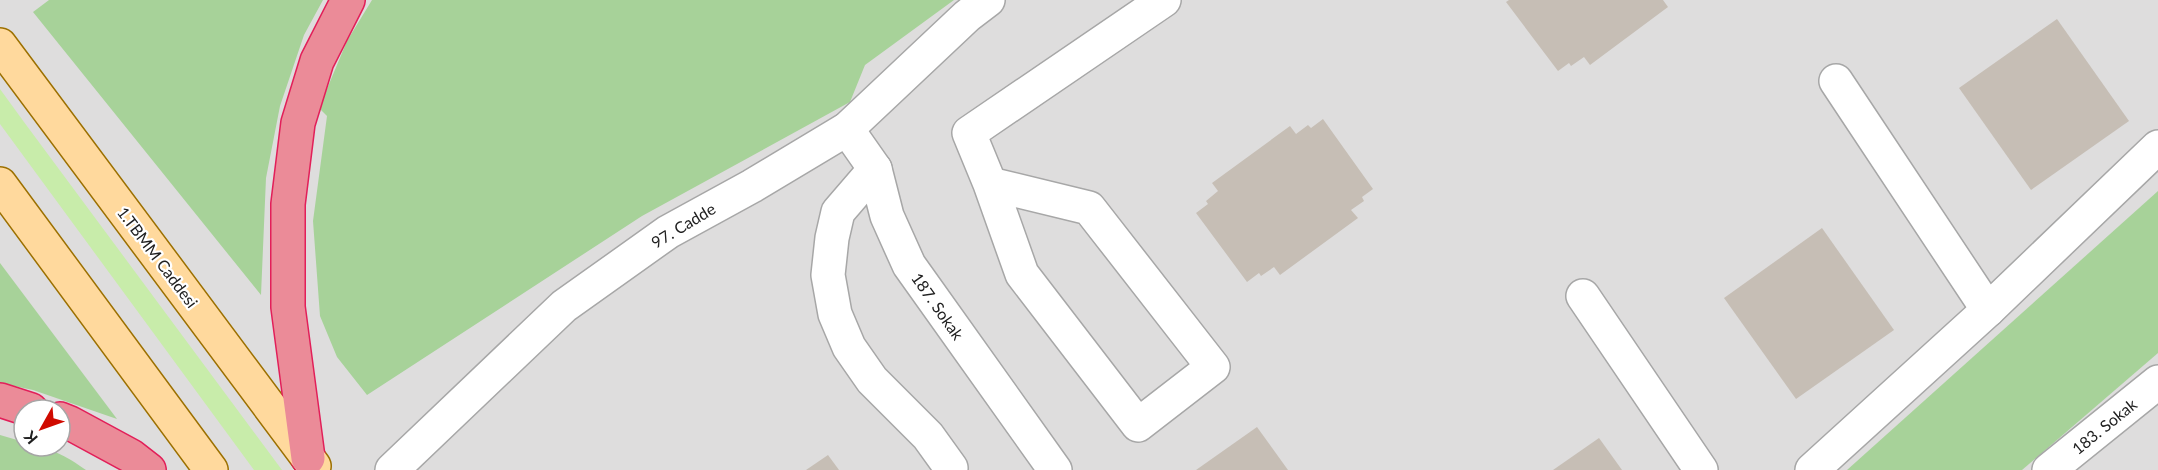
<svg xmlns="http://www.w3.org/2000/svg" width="2158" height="470" font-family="Lato,sans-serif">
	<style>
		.residential { fill: #dedddd; fill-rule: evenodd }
		.grass { fill: #c8ecaa }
		.forest { fill: #a7d299 }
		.building { fill: #c6beb5 }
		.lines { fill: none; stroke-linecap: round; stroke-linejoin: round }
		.minor-casing { stroke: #a7a7a7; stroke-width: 36 }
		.major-casing { stroke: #9c7000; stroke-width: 36 }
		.highway-casing { stroke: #e21f59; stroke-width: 36 }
		.minor { stroke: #fff; stroke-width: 33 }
		.major { stroke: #ffd99d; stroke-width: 33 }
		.highway { stroke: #eb8b98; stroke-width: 33 }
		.labels { text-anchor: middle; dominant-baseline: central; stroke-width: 4.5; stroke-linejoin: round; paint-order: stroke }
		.street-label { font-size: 16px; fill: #202020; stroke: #fff }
	</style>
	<rect width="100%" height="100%" fill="#f1eee6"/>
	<path class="residential" d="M0,0H2158V470H0ZM24,410H60V446H24Z"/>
	<path class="grass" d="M0,89L24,122L282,470H254L0,124Z"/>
	<g class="forest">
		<path d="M49,0H323L304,35L280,106L266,178L261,295L33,12Z"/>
		<path d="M372,0H954L865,65L850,102L642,216L367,395L337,357L320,316L313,221L327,116L319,108L347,41Z"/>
		<path d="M2158,191V353L2022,470H1847Z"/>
		<path d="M0,263L117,419L33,390L0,383Z"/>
		<path d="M0,435L24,442V446C49,446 66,456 86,470H0Z"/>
	</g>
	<g class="building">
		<path d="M1509,0H1663L1668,7L1590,65L1584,57L1571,66L1569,63L1558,71L1506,2Z"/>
		<path d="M2057,19L2129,121L2031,190L1959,88Z"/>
		<path d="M1323,119L1373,189L1362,197L1364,201L1351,210L1358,218L1280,275L1274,267L1261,276L1259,273L1247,282L1196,213L1208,204L1206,201L1218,191L1212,183L1290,126L1296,134L1308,125L1311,128Z"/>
		<path d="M1822,228L1894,330L1796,399L1724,298Z"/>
		<path d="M1257,427L1288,470H1196Z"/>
		<path d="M1599,438L1622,470H1553Z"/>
		<path d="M828,455L839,470H806Z"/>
	</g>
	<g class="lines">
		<g class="minor-casing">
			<g id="minor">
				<path d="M1836,81L1988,310"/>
				<path d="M847,129L875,169L887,216L909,265L1055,470"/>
				<path d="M875,169L838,212L832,238L828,275L835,314L849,347L872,380L928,436L951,468"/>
				<path d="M990,184L1089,208L1213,367L1138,425L1022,274L990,184L969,133L1164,0"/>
				<path d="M1583,296L1701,470"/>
				<path d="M392,470L564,306L668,232L752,186L847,129L967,16L988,0"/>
				<path d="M1812,470L1988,310L2158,147"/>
				<path d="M2049,470L2158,382"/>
			</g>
		</g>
		<g class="major-casing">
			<g id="major">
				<path d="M0,45L314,466"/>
				<path d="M0,184L211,470"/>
			</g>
		</g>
		<g class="highway-casing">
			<g id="highway">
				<path d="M0,400L31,410"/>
				<path d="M60,419L70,423L131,456L149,470"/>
				<path d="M308,458L288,307V204L298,123L317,61L348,0"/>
			</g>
		</g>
		<use href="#minor" class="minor"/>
		<use href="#major" class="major"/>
		<use href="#highway" class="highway"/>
	</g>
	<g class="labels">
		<g class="street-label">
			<text transform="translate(683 225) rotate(-31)">97. Cadde</text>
			<text transform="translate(158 257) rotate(53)">1.TBMM Caddesi</text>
			<text transform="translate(938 306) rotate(55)">187. Sokak</text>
			<text transform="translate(2104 426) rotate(-39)">183. Sokak</text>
		</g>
	</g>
	<g transform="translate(42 428) rotate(230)"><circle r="28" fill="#ffffff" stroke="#a6a6a6" stroke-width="1.5"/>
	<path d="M0-4.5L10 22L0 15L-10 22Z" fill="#d00a00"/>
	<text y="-9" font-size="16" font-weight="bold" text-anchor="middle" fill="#202020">K</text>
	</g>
</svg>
